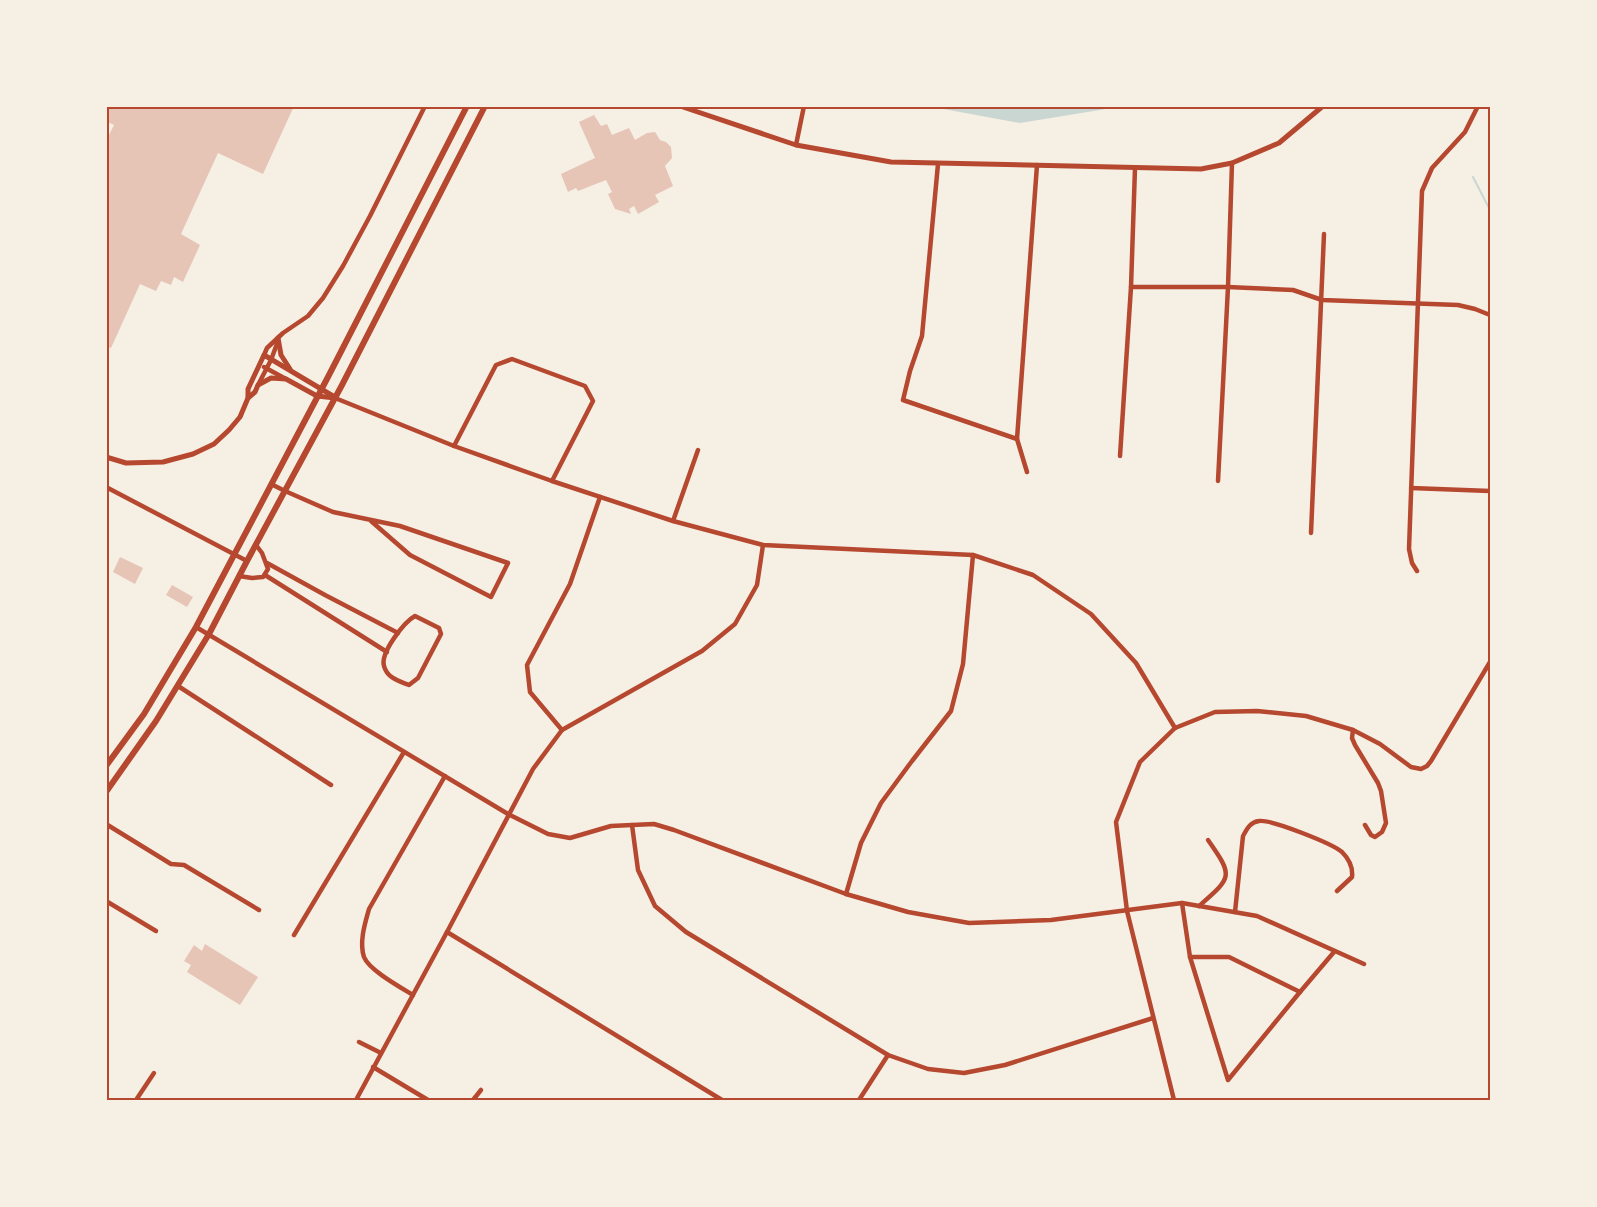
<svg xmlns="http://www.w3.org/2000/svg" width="1597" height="1207" font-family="'Space Grotesk',sans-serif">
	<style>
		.water { fill: #c9d6d2 }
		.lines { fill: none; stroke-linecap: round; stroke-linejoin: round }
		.stream { stroke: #c9d6d2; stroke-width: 2 }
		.building { fill: #e6c5b7 }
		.minor { stroke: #b5482f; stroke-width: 4.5 }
		.tertiary { stroke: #b5482f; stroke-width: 5 }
		.secondary { stroke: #b5482f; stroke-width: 6 }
		.neatline { fill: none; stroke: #b5482f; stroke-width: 2 }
	</style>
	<rect width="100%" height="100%" fill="#f6efe4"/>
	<path class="water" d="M933,107H1118L1020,123Z"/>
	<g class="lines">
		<path class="stream" d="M1473,177L1490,210"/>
	</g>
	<g class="building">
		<path d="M106,106H294L263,174L218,153L181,234L200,245L183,282L174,277L171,285L161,281L156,291L140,284L111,348L106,346V141L114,125L106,121Z"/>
		<path d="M594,115L601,126L607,124L612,135L629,128L635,140L647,133L655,132L660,140L666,142L671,147L672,158L665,166L673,186L655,195L659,202L638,214L634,206L629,209L631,214L615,209L608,194L612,192L606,180L578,191L576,188L568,192L561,174L595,158L579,122Z"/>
		<path d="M120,557L143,568L135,584L113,572Z"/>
		<path d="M172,585L193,597L187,607L166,595Z"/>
		<path d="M205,944L258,977L240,1005L187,972L191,965L184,961L194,945L202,951Z"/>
	</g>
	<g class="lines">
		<g class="minor">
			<path d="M796,145L804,106"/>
			<path d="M938,164L922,336L910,371L903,400L1017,439"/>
			<path d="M1131,287H1228L1293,290L1322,300L1458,305L1475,309L1490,315"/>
			<path d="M264,355L267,348L283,333L308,316L323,298L343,266L370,216L425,106"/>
			<path d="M264,367L286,379"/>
			<path d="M258,385L271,360L278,341"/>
			<path d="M335,398L454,446L552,481L673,521L763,545L973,555L1033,575L1091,614L1136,663L1175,728"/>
			<path d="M454,446L496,365L512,359L585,386L593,401L552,481"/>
			<path d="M1120,456L1131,287L1135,168"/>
			<path d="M1027,472L1017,439L1037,165"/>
			<path d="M1218,481L1228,287L1232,163"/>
			<path d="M271,484L285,491L333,512L400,526L508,563L491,597L410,555L371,521"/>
			<path d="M106,487L247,561"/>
			<path d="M1411,488L1490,491"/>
			<path d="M673,521L698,450"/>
			<path d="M1311,533L1324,234"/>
			<path d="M267,563L325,595L398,633"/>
			<path d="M1417,571L1412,563L1409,549L1422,191L1432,168L1465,132L1478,106"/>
			<path d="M265,575L387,652"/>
			<path d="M239,576L252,578L263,577L268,569L262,553L256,545"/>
			<path d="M415,616L439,628L441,634L418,678L409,685C399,681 387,678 384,666C380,653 404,622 415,616Z"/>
			<path d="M196,627L508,814L548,834L570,838L611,826L632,825L654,824L674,830L846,894L908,912L969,923L1051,920L1182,903L1257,916L1364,964"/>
			<path d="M178,686L331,785"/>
			<path d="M562,730L530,692L527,665L570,584L600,497"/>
			<path d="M1353,730L1352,738L1355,745L1378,783L1381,791L1386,823L1382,832L1375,837L1371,835L1365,825"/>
			<path d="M106,824L171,864L184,865L259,910"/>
			<path d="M632,825L638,870L655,906L686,932L888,1055L928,1069L964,1073L1005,1065L1153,1018"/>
			<path d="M846,894L861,843L881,803L912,761L951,711L963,664L973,555"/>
			<path d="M106,901L156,931"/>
			<path d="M1182,903L1190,957H1229L1300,992L1334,952"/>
			<path d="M1199,906C1232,877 1234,877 1208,840"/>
			<path d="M1235,912L1243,836C1247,829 1250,822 1259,821C1271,819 1333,844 1342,852C1349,859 1353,868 1352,877L1337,891"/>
			<path d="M447,932L722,1100"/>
			<path d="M294,935L404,752"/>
			<path d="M1190,957L1228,1080L1300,992"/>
			<path d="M413,995C400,987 369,970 364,957C359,942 365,923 369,909L445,776"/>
			<path d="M359,1042L381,1053"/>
			<path d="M373,1067L428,1100"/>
			<path d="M136,1100L154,1073"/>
			<path d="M356,1100L447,932L533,769L562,730L702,651L735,624L757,585L763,545"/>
			<path d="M473,1100L481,1090"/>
			<path d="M859,1100L888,1055"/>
			<path d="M1174,1100L1127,911L1116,822L1140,762L1175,728L1215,712L1257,711L1306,716L1353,730L1380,744L1411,767L1421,769L1427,766L1431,761L1490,662"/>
		</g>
		<g class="tertiary">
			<path d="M680,106L796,145L891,162L1201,169L1232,163L1279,143L1323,106"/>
			<path d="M278,338L281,355L290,369"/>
			<path d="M248,398V389L264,355L333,396"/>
			<path d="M106,457L126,463L163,462L193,454L214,444L229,430L240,417L248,398L255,392L258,385L271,378L286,379L317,396L335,398"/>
		</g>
		<g class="secondary">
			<path d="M106,766L144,714L196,627L329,375L467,106"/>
			<path d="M106,792L156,721L209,634L247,561L342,385L485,106"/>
		</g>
	</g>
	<rect width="1597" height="1207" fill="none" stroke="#f6efe4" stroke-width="216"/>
	<rect x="108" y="108" width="1381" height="991" class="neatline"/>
</svg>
